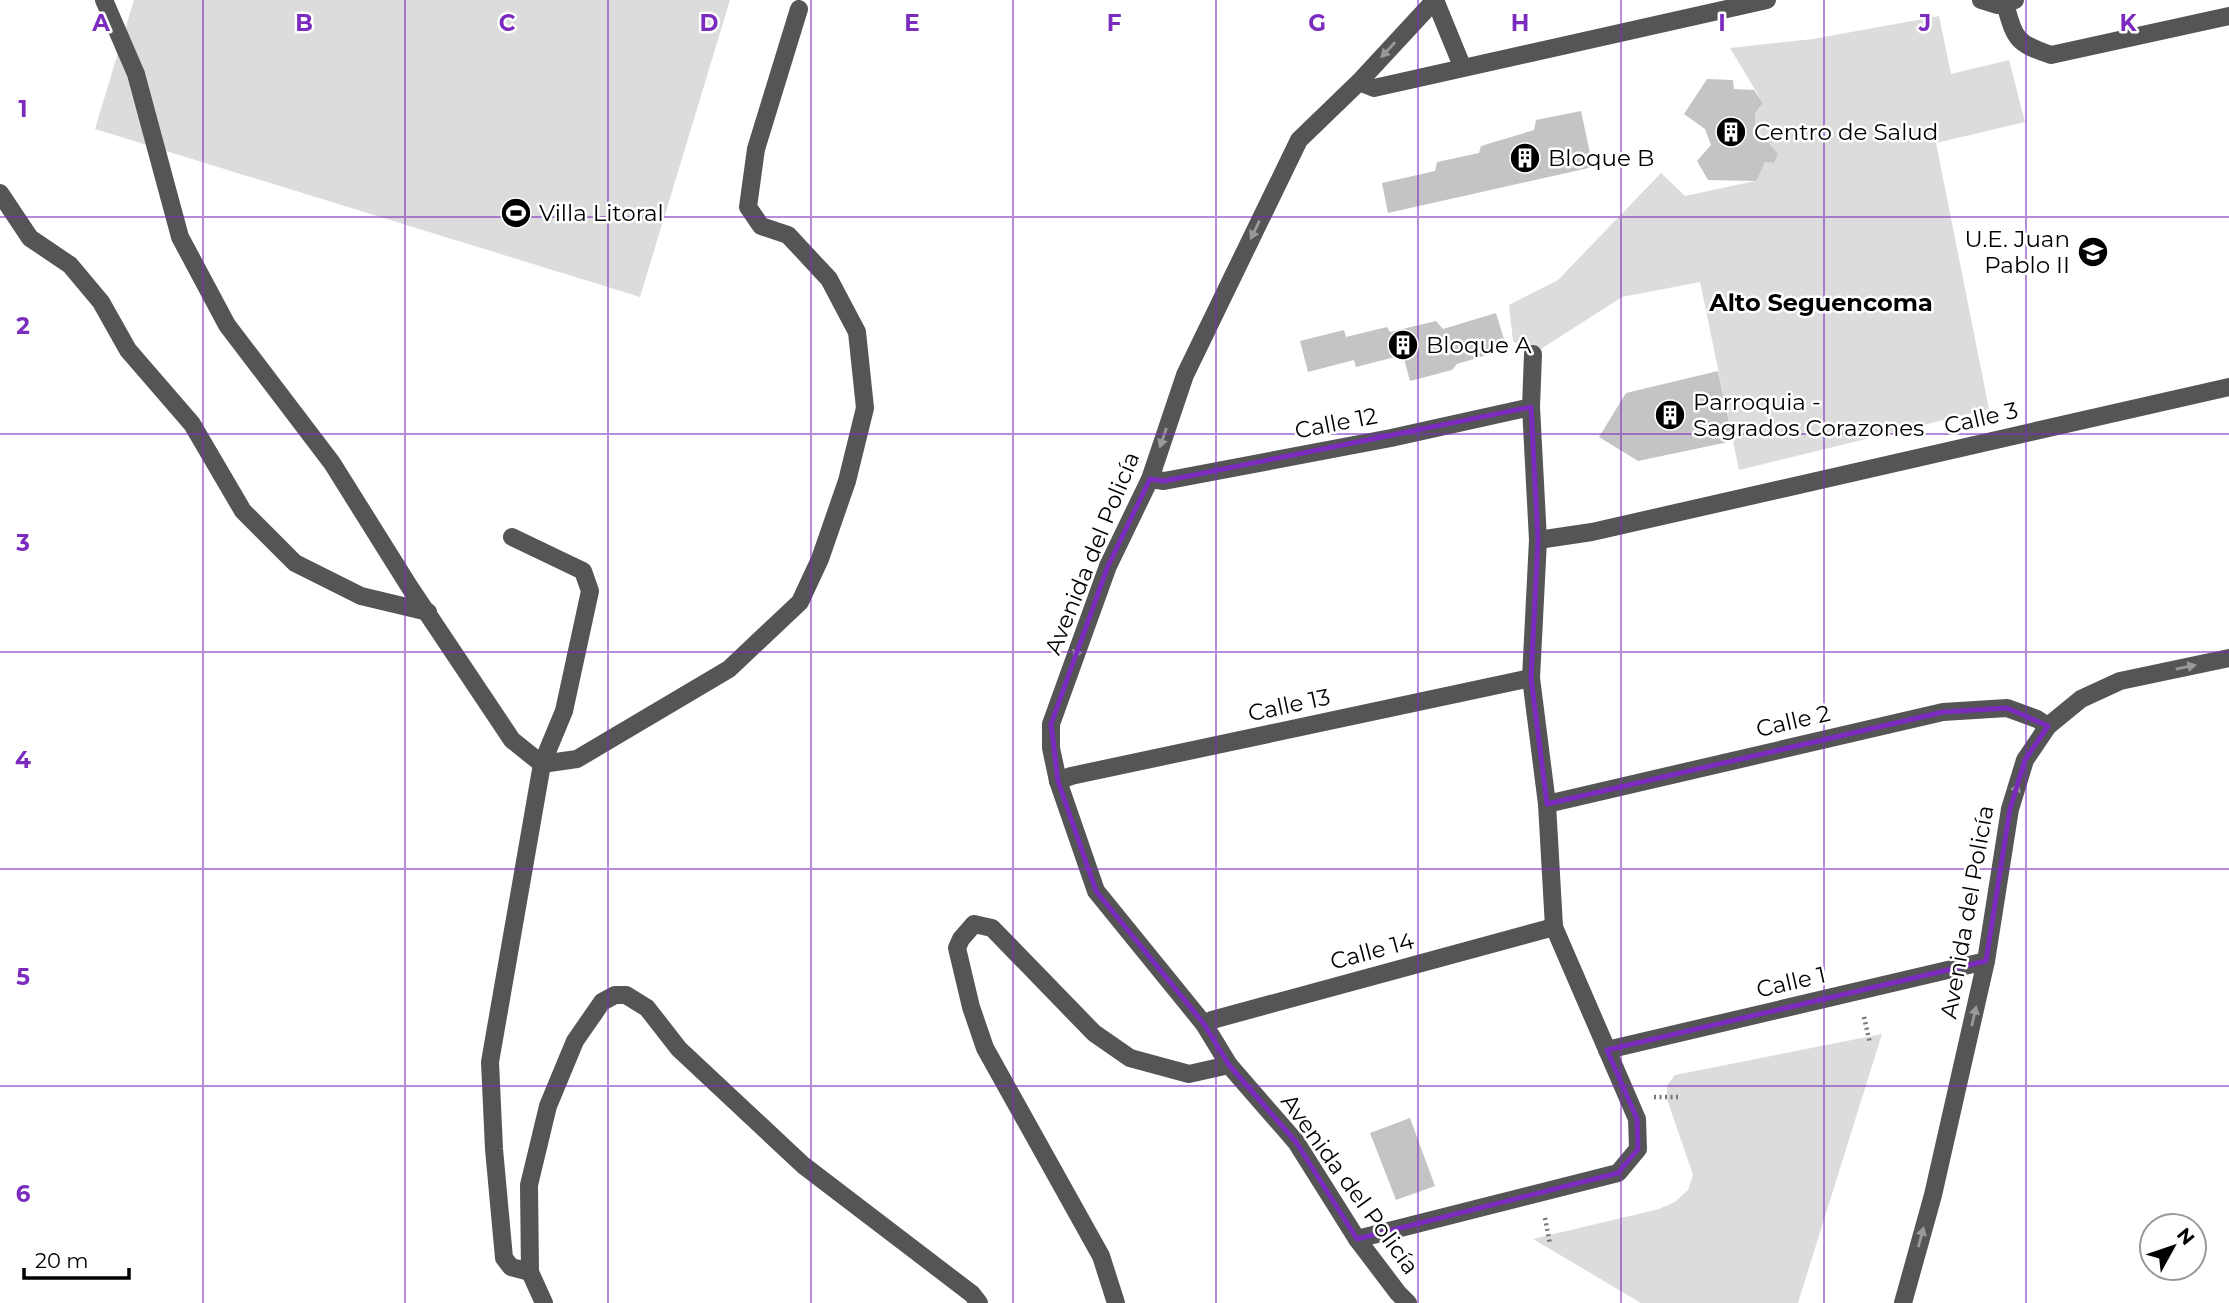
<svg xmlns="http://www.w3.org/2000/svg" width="2229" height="1303" font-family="Montserrat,sans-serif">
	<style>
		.green { fill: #dcdcdc }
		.building { fill: #c4c4c4 }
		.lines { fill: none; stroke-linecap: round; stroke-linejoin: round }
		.path { stroke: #777; stroke-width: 4.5; stroke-dasharray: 2 3.5; stroke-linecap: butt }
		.minor { stroke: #555; stroke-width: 18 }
		.oneway { fill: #999 }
		.marked { fill: none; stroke: #7b2cbf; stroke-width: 5; stroke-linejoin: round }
		.grid { fill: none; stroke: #7b2cbf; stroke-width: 2; stroke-opacity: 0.55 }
		.labels { text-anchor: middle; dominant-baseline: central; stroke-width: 5; stroke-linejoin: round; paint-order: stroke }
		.poi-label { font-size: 23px; fill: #000; stroke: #fff; text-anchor: start }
		.street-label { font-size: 23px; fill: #000; stroke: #fff }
		.neighbourhood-label { font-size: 24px; font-weight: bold; fill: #000; stroke: #fff }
		.grid-label { font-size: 23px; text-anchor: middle; font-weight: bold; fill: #7b2cbf; stroke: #fff; stroke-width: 5; stroke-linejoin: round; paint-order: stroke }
	</style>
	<rect width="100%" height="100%" fill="#fff"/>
	<g class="green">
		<path d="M134,0H730L640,297L95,129Z"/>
		<path d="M1939,16L1951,74L2009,60L2025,122L1936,143L1989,409L1739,470L1700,282L1622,297L1533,354L1513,341L1509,305L1558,280L1661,173L1685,196L1755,181L1765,162L1774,163L1777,154L1756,136L1755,113L1763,103L1730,48L1813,39Z"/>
		<path d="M1882,1034L1798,1303H1641L1533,1239L1659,1209L1675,1202L1688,1190L1693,1175L1667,1099V1085L1675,1075Z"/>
	</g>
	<g class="building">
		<path d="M1707,79L1733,80L1734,89L1754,90L1763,103L1755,113L1756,136L1766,140L1778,154L1774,163L1765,162L1756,181L1708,180L1697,161L1711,145L1705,129L1684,114Z"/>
		<path d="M1581,111L1593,167L1388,213L1382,183L1435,171L1437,162L1479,153L1481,146L1534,130L1536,120Z"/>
		<path d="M1496,313L1507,349L1457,364L1452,370L1410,381L1403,355L1356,367L1354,360L1308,372L1300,341L1344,330L1346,337L1387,327L1390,332L1436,321L1443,329Z"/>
		<path d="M1718,371L1733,441L1638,461L1599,437L1626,393Z"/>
		<path d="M1410,1118L1435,1186L1396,1200L1370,1133Z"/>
	</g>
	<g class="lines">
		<g class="path">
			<path d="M1864,1017L1870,1043"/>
			<path d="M1654,1097H1678"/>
			<path d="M1545,1218L1550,1244"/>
		</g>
		<g class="minor">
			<path d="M104,0L136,74L180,237L227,325L332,463L409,586L512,740L542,764L490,1062L494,1149L504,1258L511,1267L530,1272"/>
			<path d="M1435,0L1462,66"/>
			<path d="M1981,0L1997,5L2015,0"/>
			<path d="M2005,4C2015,38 2015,43 2051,55L2229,16"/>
			<path d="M1359,82L1374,88L1767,0"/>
			<path d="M0,193L30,238L70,265L101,302L128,350L192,424L243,511L295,563L361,596L428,612"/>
			<path d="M1150,479L1164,481L1391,438L1531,407"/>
			<path d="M512,537L583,571L590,591L564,711L542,764L577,759L729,669L800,602L820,559L847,481L865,408L857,332L829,279L788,235L761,226L748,207L756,149L799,9"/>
			<path d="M1538,540L1592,532L2229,387"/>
			<path d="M1058,781L1071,776L1531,678"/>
			<path d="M1547,804L1943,712L2007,708L2037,719L2048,726"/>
			<path d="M1204,1024L1212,1020L1554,927"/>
			<path d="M1607,1050L1986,961"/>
			<path d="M1357,1239L1618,1173L1638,1149L1637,1119L1554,927L1547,804L1531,678L1538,540L1531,407L1533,354"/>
			<path d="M544,1303L530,1272L529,1185L548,1106L575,1041L602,1002L615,995H626L647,1008L679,1049L803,1165L972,1294L979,1303"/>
			<path d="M1116,1303L1101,1256L985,1048L971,1007L957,948L961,939L974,924L992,928L1094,1033L1130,1058L1189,1074L1229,1065"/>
			<path d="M1408,1303L1398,1293L1357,1239L1296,1142L1229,1065L1204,1024L1096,891L1058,781L1051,748V724L1108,566L1150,479L1185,375L1299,140L1359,82L1435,0"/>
			<path d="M1903,1303L1933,1195L1986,961L2010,809L2025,760L2048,726L2081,699L2120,681L2229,658"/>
		</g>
	</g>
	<defs><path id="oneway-solid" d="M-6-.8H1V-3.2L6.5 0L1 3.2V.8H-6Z" transform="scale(1.75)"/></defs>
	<g class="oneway">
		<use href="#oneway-solid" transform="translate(1388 50) rotate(133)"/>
		<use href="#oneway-solid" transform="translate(1255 230) rotate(116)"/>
		<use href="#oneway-solid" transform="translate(1163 438) rotate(109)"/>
		<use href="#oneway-solid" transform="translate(1078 649) rotate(110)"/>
		<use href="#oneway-solid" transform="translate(2186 667) rotate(-12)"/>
		<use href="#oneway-solid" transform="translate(2015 793) rotate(-72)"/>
		<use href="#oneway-solid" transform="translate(1974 1016) rotate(-77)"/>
		<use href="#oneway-solid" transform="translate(1921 1237) rotate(-75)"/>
	</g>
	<path class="marked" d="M1531,407L1538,540L1531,678L1547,804L1943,712L2007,708L2048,726L2025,760L2010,809L1986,961L1607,1050L1637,1119L1638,1149L1618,1173L1357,1239L1296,1142L1229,1065L1204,1024L1096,891L1058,781L1051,724L1108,566L1150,479L1164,481Z"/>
	<path class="grid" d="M203,0V1303M405,0V1303M608,0V1303M811,0V1303M1013,0V1303M1216,0V1303M1418,0V1303M1621,0V1303M1824,0V1303M2026,0V1303M0,217H2229M0,434H2229M0,652H2229M0,869H2229M0,1086H2229"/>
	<defs>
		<g id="building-disc" transform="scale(1.575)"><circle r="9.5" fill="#000" stroke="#fff"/><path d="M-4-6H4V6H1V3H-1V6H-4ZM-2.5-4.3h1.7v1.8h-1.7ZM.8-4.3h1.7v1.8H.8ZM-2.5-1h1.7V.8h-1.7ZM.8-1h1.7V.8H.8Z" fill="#fff"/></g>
		<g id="stadium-disc" transform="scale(1.575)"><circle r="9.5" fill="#000" stroke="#fff"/><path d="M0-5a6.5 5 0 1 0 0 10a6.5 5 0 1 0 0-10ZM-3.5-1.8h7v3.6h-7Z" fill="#fff"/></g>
		<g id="school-disc" transform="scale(1.575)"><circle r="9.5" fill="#000" stroke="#fff"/><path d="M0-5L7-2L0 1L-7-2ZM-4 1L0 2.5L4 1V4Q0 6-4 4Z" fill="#fff"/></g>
	</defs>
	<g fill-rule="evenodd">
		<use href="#building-disc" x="1731" y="132"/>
		<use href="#building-disc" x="1525" y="158"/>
		<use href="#stadium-disc" x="516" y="213"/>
		<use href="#school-disc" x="2093" y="252"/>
		<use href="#building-disc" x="1403" y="345"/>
		<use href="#building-disc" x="1670" y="415"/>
	</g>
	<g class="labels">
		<g class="poi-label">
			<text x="1754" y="132">Centro de Salud</text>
			<text x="1548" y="158">Bloque B</text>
			<text x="539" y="213">Villa Litoral</text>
			<text x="2070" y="239" text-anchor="end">U.E. Juan<tspan x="2070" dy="26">Pablo II</tspan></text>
			<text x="1426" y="345">Bloque A</text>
			<text x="1693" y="402">Parroquia -<tspan x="1693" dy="26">Sagrados Corazones</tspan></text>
		</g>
		<g class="street-label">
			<text transform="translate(1981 418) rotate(-13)">Calle 3</text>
			<text transform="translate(1336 423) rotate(-11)">Calle 12</text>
			<text transform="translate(1092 553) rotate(-68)">Avenida del Policía</text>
			<text transform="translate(1289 705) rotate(-12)">Calle 13</text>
			<text transform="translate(1793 721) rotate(-13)">Calle 2</text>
			<text transform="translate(1967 912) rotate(-80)">Avenida del Policía</text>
			<text transform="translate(1372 951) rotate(-15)">Calle 14</text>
			<text transform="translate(1791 982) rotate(-13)">Calle 1</text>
			<text transform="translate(1350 1184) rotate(54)">Avenida del Policía</text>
		</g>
		<g class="neighbourhood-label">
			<text x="1821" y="302">Alto Seguencoma</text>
		</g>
	</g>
	<g class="grid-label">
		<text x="101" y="31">A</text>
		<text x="304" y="31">B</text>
		<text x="507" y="31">C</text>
		<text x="709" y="31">D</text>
		<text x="912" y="31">E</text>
		<text x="1114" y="31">F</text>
		<text x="1317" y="31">G</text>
		<text x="1520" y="31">H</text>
		<text x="1722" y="31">I</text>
		<text x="1925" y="31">J</text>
		<text x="2128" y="31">K</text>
		<text x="23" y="117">1</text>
		<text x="23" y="334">2</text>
		<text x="23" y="551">3</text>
		<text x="23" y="768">4</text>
		<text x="23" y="985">5</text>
		<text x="23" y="1202">6</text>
	</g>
	<g transform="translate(2173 1247) rotate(50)"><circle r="33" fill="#ffffff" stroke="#999999" stroke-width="2"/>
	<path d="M0-5L12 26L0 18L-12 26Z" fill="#000000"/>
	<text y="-10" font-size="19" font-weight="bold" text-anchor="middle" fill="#000000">N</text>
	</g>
	<path d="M24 1268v10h105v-10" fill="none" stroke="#000000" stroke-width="3.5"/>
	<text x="35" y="1268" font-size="21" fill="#000000" stroke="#ffffff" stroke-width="5" paint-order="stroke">20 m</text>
</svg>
